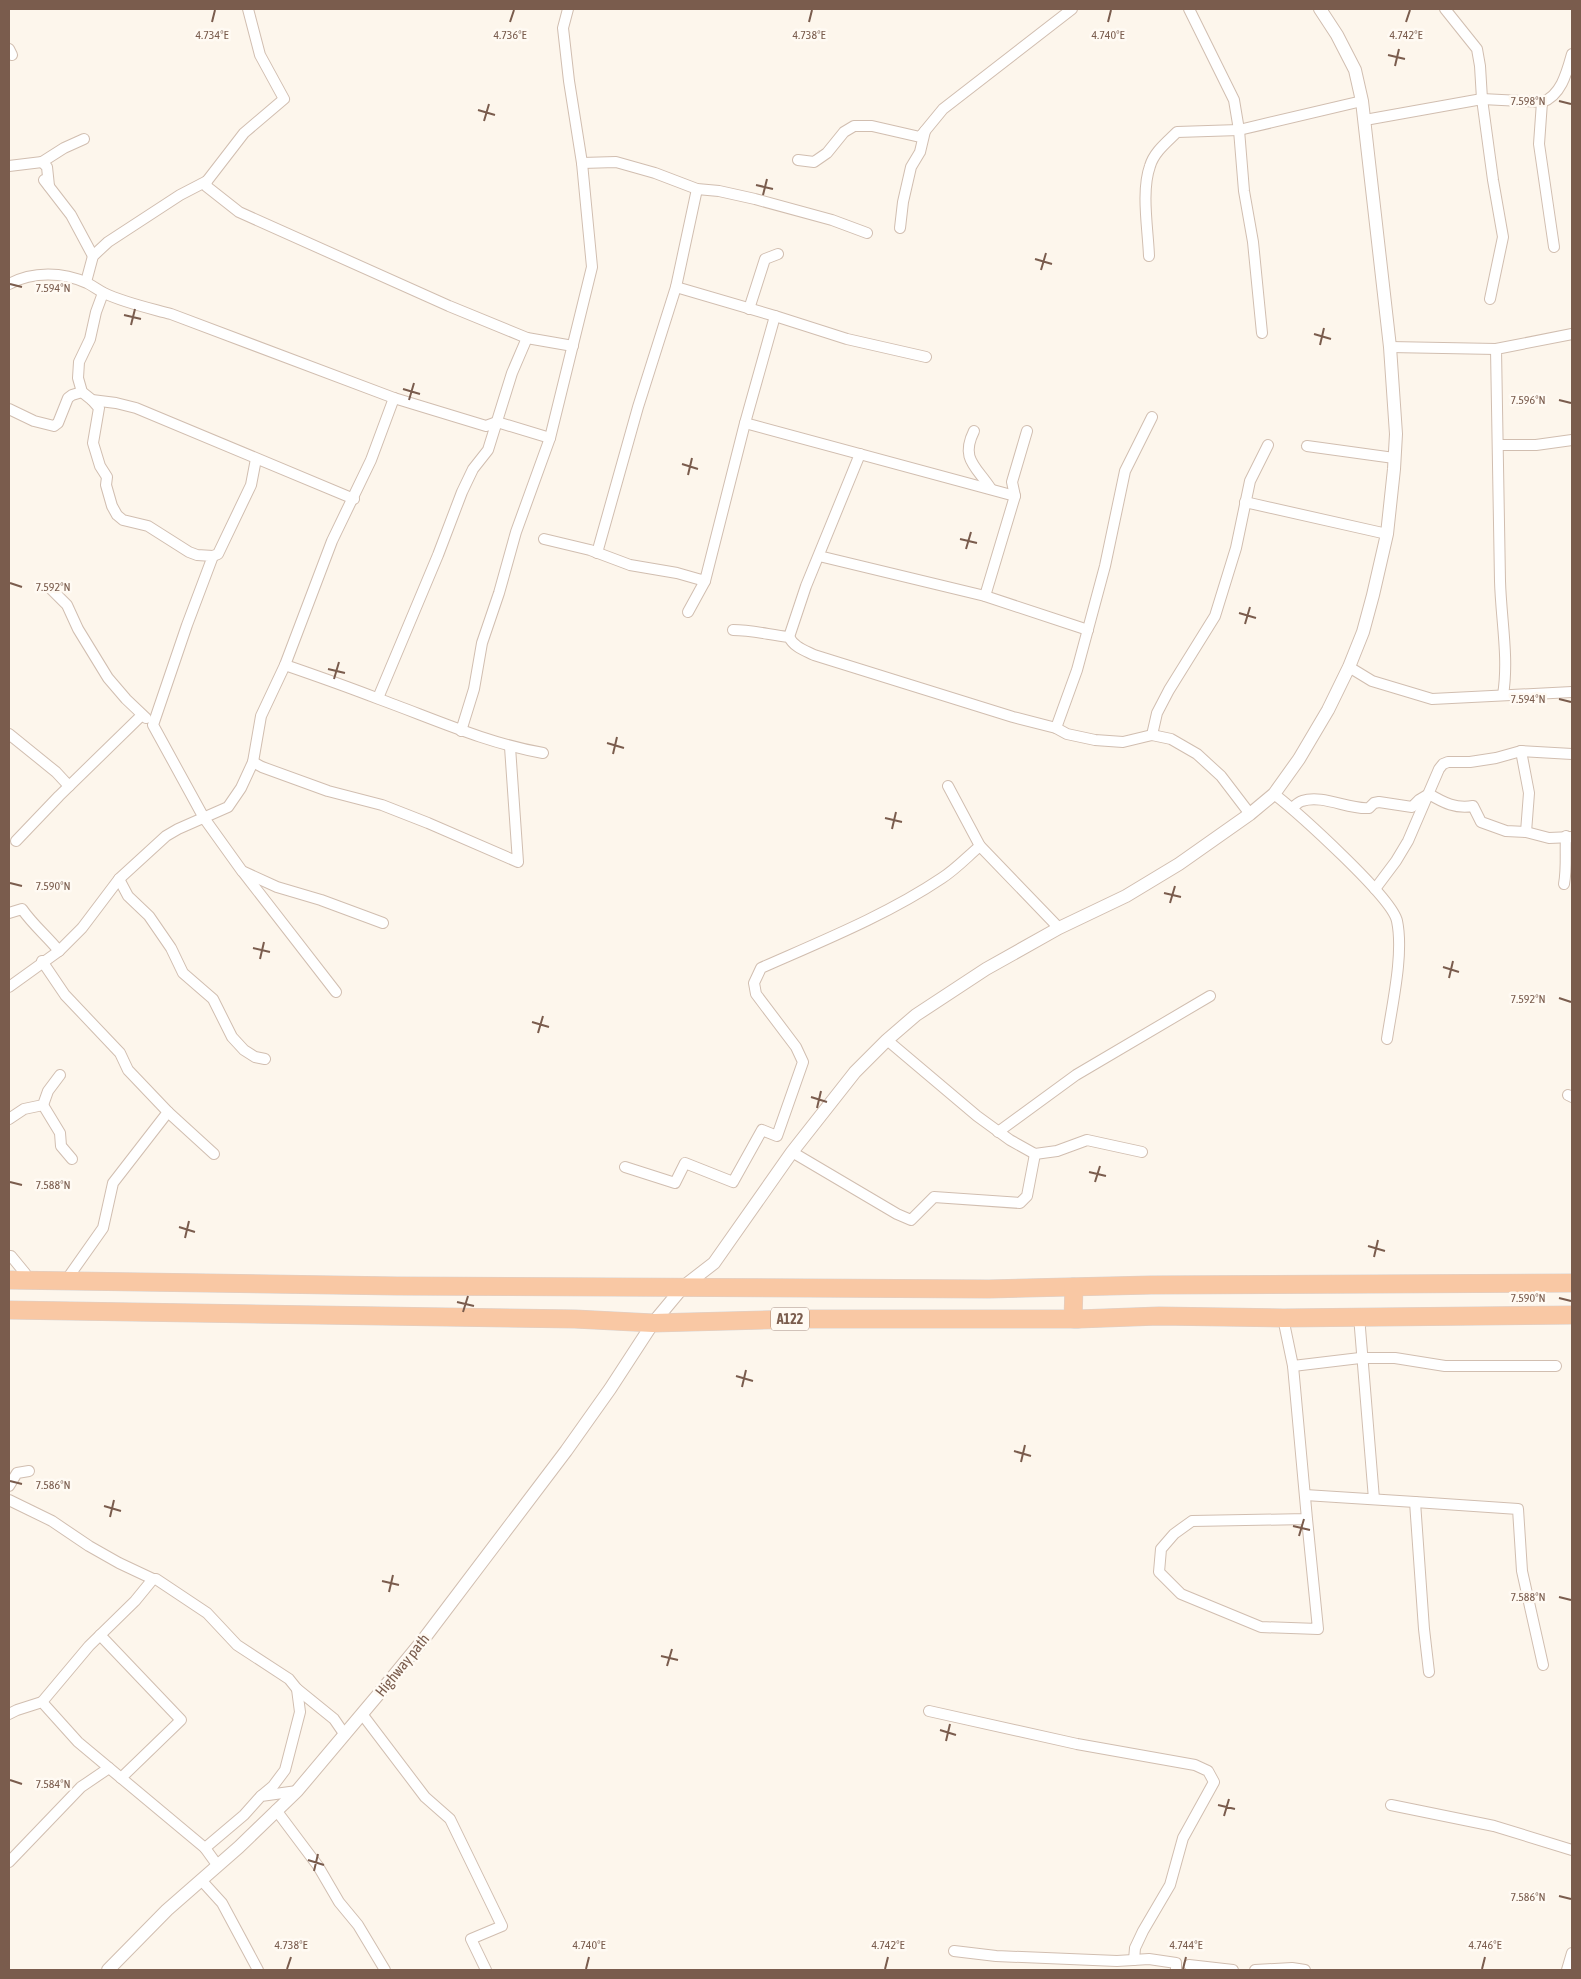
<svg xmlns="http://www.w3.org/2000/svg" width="1581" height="1979" font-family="'Asap Condensed',sans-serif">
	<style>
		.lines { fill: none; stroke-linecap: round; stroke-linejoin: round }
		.minor-casing { stroke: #d1beb0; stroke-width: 12 }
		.tertiary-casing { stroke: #d1beb0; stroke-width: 14 }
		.trunk-casing { stroke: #dad1cd; stroke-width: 19 }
		.minor { stroke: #fff; stroke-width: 10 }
		.tertiary { stroke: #fff; stroke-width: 12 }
		.trunk { stroke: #f9c8a4; stroke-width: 18 }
		.ticks { fill: none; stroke: #7a5c4d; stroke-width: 2 }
		.labels { text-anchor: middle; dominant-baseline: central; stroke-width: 5; stroke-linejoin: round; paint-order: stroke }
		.shield { fill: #fffaf3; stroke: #a28b7f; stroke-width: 1 }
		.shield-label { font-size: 14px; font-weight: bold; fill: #7a5c4d }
		.street-label { font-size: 15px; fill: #7a5c4d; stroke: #fffaf3 }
		.ticks-label { font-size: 12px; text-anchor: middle; fill: #7a5c4d; stroke: #fffaf3; stroke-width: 5; stroke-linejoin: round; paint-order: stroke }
	</style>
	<rect width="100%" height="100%" fill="#fdf6ec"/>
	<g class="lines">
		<g class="minor-casing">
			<g id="minor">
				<path d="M248,9L260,55L284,99L244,133L207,181L206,186L239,212L449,306L527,338L573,346"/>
				<path d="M1189,9L1234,100L1239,130L1244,191L1253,242L1262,333"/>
				<path d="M1445,9L1477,49L1480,66L1482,99L1493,180L1503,237L1490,299"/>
				<path d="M9,49L12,55"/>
				<path d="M1542,102L1539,144L1554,247"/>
				<path d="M1365,120L1482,99L1542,102C1561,96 1567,72 1572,54"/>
				<path d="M798,160L814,162L827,153L844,132L854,126H872L920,137L943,109L1072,9"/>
				<path d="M582,163L616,162L655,173L697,189L719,191L755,199L832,220L867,233"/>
				<path d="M9,166L42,162"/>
				<path d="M44,180L71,215L93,256"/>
				<path d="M49,186L47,167L42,162L64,148L84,139"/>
				<path d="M900,228L903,202L911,167L920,152L925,131"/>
				<path d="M1149,256C1148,229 1141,191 1150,166C1154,152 1167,142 1177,132L1239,130L1362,101"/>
				<path d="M86,282L93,256L108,242L180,195L207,181"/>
				<path d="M9,284C33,271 63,272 87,283C93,286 98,290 104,293C125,303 149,308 171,314L394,398L486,426L497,422L550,438"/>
				<path d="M676,287L775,316L847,339L926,357"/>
				<path d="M103,293L96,312L90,339L79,362L78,378L82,392L92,400L116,403L136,408L354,499"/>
				<path d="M749,309L765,259L778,254"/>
				<path d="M1390,347L1496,349"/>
				<path d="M92,400L99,408L93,443L100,466L107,477L106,485L112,506L117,515L123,520L148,526L189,552L197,555L213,556L187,625L153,725L204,818L242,871L277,887L321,900L383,923"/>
				<path d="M9,409L34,421L54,426L58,423L68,398L72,395L82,392"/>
				<path d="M745,423L1015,496"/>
				<path d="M974,431C960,459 976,466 991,489"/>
				<path d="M1499,445H1536L1572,440"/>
				<path d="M1307,446L1394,458"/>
				<path d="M1245,502L1387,534"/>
				<path d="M544,539L590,550L630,565L677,573L705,581L745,423L775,316"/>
				<path d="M597,553L638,407L676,287L697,189"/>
				<path d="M213,556L218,554L251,485L256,459"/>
				<path d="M819,556L985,596L1088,630"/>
				<path d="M51,589L67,605L78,629L108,678L126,699L146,718"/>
				<path d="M985,596L1015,496L1012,482L1027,431"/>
				<path d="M688,612L705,581"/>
				<path d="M733,630C752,630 770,635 789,637C794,647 804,650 814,655L1013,717L1056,728L1067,734L1095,740L1123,742L1152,735L1171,739L1197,754L1221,776L1250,814"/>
				<path d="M789,637L806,586L860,454"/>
				<path d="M285,665C317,676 348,687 379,699C434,719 486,743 543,753"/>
				<path d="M1349,667L1372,681L1432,699L1572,692"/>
				<path d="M1503,695C1509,658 1501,619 1500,581C1498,504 1498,426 1496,349L1572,334"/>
				<path d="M378,698L438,555L462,492L473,469L488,450L512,373L527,338"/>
				<path d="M1056,728L1077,670L1105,566L1125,471L1152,417"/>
				<path d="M461,731L474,689L482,643L499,593L516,532L550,438L592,267L582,163L569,81L563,28L568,9"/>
				<path d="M9,734L56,772L69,786"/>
				<path d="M1152,735L1157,713L1169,690L1215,616L1236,548L1250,481L1268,445"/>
				<path d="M1521,751L1529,793L1526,832"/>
				<path d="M253,762L262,767L328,791L382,805L428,823L518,862L510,747"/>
				<path d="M948,786L980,846L1059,928"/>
				<path d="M1274,794C1297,812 1392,897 1397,921C1404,954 1392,1005 1387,1039"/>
				<path d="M1292,808C1295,806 1298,802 1302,801C1323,794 1349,810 1369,808L1374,803L1379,802L1412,807L1419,800L1429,794C1444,803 1456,809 1473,806L1481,822L1506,831L1526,832L1549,838L1572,837"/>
				<path d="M16,841L59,796L142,715"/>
				<path d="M243,872L336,992"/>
				<path d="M119,879L128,896L149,916L171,948L183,973L213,999L232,1037L244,1050L255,1057L265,1059"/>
				<path d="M1564,884C1567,868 1565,853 1566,836"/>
				<path d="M1375,889L1396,861L1408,841L1439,769L1443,764L1448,762H1470L1496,758L1521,751L1572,754"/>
				<path d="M9,913L22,909C33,925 47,936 59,951"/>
				<path d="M42,961L65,995L120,1053L128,1070L168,1112L113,1183L103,1228L67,1279"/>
				<path d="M9,987L59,951L82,928L119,879L166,836L178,829L228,807L241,788L253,762L261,716L285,665L332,541L371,460L394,398"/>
				<path d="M887,1040L977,1116L1010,1140L1035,1154L1057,1151L1087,1140L1142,1152"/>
				<path d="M1568,1095L1572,1097"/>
				<path d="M43,1105L60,1133L61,1146L72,1159"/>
				<path d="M168,1112L214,1154"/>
				<path d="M9,1119L24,1109L43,1105L48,1091L60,1075"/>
				<path d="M998,1132L1076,1075L1210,996"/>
				<path d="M792,1152L897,1214L911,1220L934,1197L1020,1203L1027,1196L1035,1154"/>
				<path d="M625,1167L675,1183L685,1163L733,1182L762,1130L777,1136L803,1062L796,1047L756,994L754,983L761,968C822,941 887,915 942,878C956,869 968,856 980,846"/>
				<path d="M9,1256H11L25,1273L23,1280"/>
				<path d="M1359,1316L1374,1499"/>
				<path d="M1283,1318L1293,1366L1360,1358H1395L1445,1366H1556"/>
				<path d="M1293,1366L1307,1519L1192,1521L1174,1534L1161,1549L1159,1572L1181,1594L1261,1627L1318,1629L1307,1519"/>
				<path d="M9,1486L17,1473L29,1471"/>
				<path d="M1305,1495L1415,1502L1424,1629L1429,1672"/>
				<path d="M9,1500L52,1521L89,1546L119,1563L153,1579"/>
				<path d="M1415,1502L1518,1509L1522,1571L1543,1665"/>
				<path d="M100,1635L181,1720L121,1778"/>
				<path d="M42,1702L89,1646L135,1601L153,1579H156L207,1613L237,1645L289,1679L297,1689L334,1719L345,1735"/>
				<path d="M929,1711L1077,1744L1195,1765L1208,1771L1214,1782L1183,1838L1170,1885L1143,1931L1135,1948L1134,1960"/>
				<path d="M9,1714L17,1710L42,1702L78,1742L205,1848L218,1866"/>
				<path d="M362,1714L425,1797L450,1819L502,1926L471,1939L486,1970"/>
				<path d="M261,1796L273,1786L285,1770L300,1712L297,1689"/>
				<path d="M1391,1805L1494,1826L1572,1850"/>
				<path d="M276,1810L318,1866L339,1902L358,1925L385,1970"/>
				<path d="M205,1848L244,1815L261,1796L297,1791"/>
				<path d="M9,1862L81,1787L109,1768"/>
				<path d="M202,1881L222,1903L258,1970"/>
				<path d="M954,1951L996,1956L1117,1961L1149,1959L1176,1963V1970"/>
				<path d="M1189,1965L1233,1970"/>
				<path d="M1255,1970L1292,1968L1305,1970"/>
				<path d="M1567,1970L1572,1953"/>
			</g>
		</g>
		<g class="tertiary-casing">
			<path id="tertiary" d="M108,1970L167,1910L239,1847L297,1791L377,1696L423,1640L566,1451L610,1389L653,1323L683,1287L714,1263L792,1152L855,1072L887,1040L916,1015L986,969L1059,928L1126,896L1179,864L1250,814L1274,794L1299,759L1328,710L1349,667L1363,632L1373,595L1387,534L1394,469L1396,434L1390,347L1362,101L1355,70L1337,35L1320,9"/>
		</g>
		<g class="trunk-casing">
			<g id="trunk">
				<path d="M9,1280L397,1286L989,1289L1151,1285L1572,1283"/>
				<path d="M1073,1287C1075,1298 1072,1308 1074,1319H1078"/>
				<path d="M9,1310L575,1319L653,1323L803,1319H1078L1159,1316L1283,1318L1572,1315"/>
			</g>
		</g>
		<use href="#minor" class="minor"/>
		<use href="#tertiary" class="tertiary"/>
		<use href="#trunk" class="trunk"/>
	</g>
	<path class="ticks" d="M212,22L215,10M510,22L514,10M809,22L812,10M1108,22L1111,10M1406,22L1410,10M1388,55L1405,59M1395,66L1399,49M1559,101L1571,104M478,110L495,115M484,121L489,104M756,185L773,189M763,195L767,179M1035,259L1052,264M1041,270L1046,253M10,284L22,287M124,315L141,319M131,325L135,309M1314,334L1331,339M1320,345L1324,328M403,389L420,394M409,400L414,383M1559,400L1571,403M682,464L698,469M688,475L692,458M960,539L977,543M966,549L971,532M10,583L22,587M1239,613L1256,618M1245,624L1250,607M328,669L345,673M334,679L339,662M1559,699L1571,702M607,743L624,748M613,754L617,737M885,818L902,822M892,829L896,812M10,883L22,886M1164,893L1181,897M1170,903L1175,886M253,948L270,952M260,959L264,942M1443,967L1459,972M1449,978L1453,961M1559,998L1571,1002M532,1022L549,1027M538,1033L543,1016M811,1097L827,1102M817,1108L821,1091M1089,1172L1106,1176M10,1182L22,1185M1095,1182L1100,1166M179,1227L195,1232M185,1238L189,1221M1368,1246L1385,1251M1374,1257L1378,1240M1559,1298L1571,1301M457,1302L474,1306M463,1312L468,1296M736,1376L753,1381M742,1387L746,1370M1014,1451L1031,1456M1021,1462L1025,1445M10,1481L22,1484M104,1506L121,1511M110,1517L114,1500M1293,1526L1310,1530M1299,1536L1304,1519M382,1581L399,1585M389,1592L393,1575M1559,1597L1571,1600M661,1656L678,1660M667,1666L672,1649M940,1730L956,1735M946,1741L950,1724M10,1780L22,1784M1218,1805L1235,1809M1224,1816L1229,1799M308,1860L324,1865M314,1871L318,1854M1559,1896L1571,1899M287,1969L291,1957M586,1969L589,1957M885,1969L888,1957M1183,1969L1186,1957M1482,1969L1485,1957"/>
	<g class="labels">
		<rect class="shield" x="771" y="1307.5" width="38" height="23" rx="4"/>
		<g class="shield-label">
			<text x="790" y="1319">A122</text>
		</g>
		<g class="street-label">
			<text transform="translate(402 1665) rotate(-51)">Highway path</text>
		</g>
	</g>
	<g class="ticks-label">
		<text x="212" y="39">4.734°E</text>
		<text x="510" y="39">4.736°E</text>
		<text x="809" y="39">4.738°E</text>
		<text x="1108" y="39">4.740°E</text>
		<text x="1406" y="39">4.742°E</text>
		<text x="1528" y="105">7.598°N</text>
		<text x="53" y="292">7.594°N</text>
		<text x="1528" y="404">7.596°N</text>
		<text x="53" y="591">7.592°N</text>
		<text x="1528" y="703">7.594°N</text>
		<text x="53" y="890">7.590°N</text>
		<text x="1528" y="1003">7.592°N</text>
		<text x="53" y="1189">7.588°N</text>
		<text x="1528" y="1302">7.590°N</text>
		<text x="53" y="1489">7.586°N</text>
		<text x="1528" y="1601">7.588°N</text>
		<text x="53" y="1788">7.584°N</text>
		<text x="1528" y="1901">7.586°N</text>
		<text x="291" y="1949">4.738°E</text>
		<text x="589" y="1949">4.740°E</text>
		<text x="888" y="1949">4.742°E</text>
		<text x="1186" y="1949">4.744°E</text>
		<text x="1485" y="1949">4.746°E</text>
	</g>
	<rect width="1581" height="1979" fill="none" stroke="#7a5c4d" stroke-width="20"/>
</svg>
